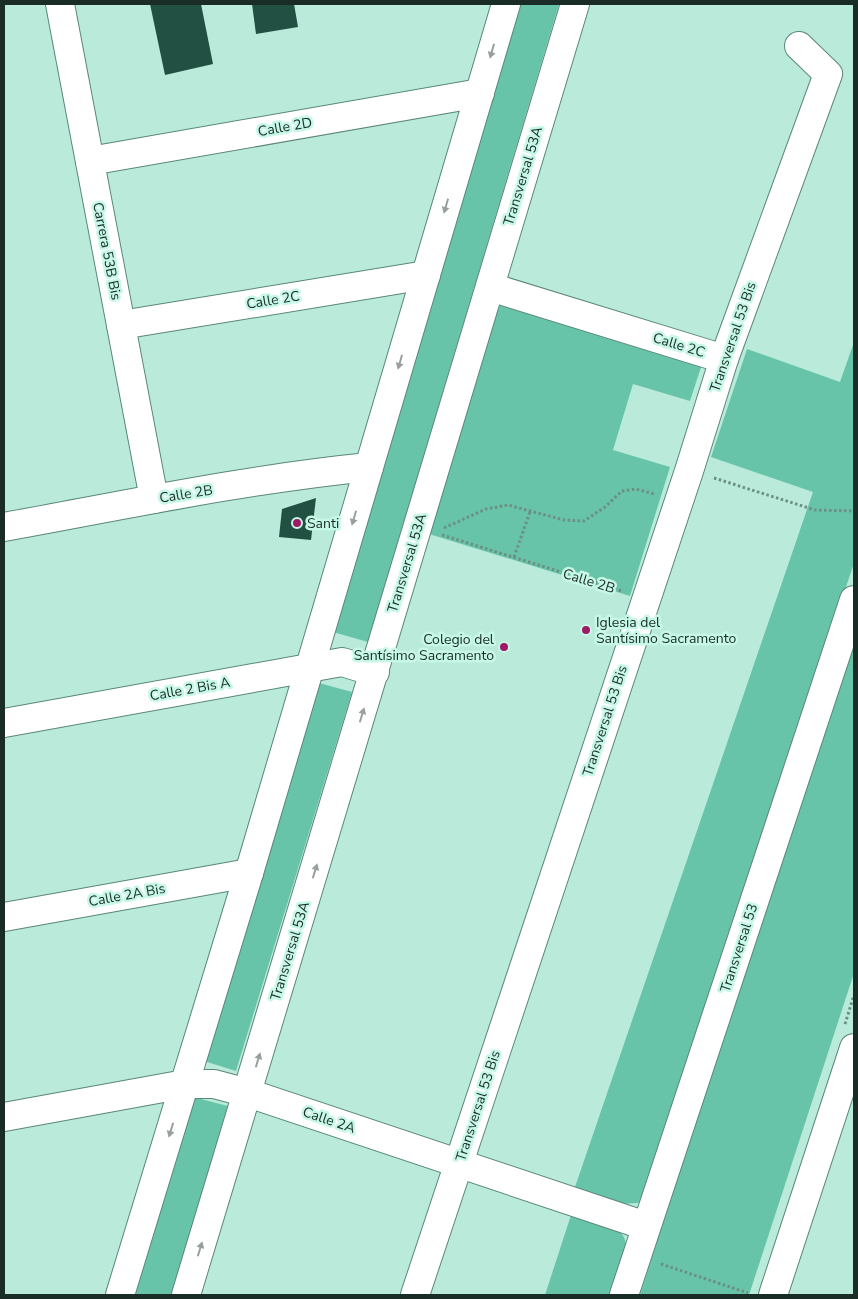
<svg xmlns="http://www.w3.org/2000/svg" width="858" height="1299" font-family="'Nunito Sans',sans-serif">
	<style>
		.green { fill: #68c4a8 }
		.building { fill: #225042 }
		.lines { fill: none; stroke-linecap: round; stroke-linejoin: round }
		.street-casing { stroke: #5a8778; stroke-width: 30 }
		.secondary-casing { stroke: #5a8778; stroke-width: 30 }
		.path { stroke: #6c8f83; stroke-width: 3; stroke-dasharray: 2.5 2.5; stroke-linecap: butt }
		.street { stroke: #fff; stroke-width: 28 }
		.secondary { stroke: #fff; stroke-width: 28 }
		.oneway { fill: #98a09d }
		.poi-dot { fill: #a01968; stroke: #c7f8e7; stroke-width: 2 }
		.labels { text-anchor: middle; dominant-baseline: central; stroke-width: 5; stroke-linejoin: round; paint-order: stroke }
		.street-label { font-size: 14px; fill: #192c26; stroke: #c7f8e7 }
		.poi-label { font-size: 14px; fill: #192c26; stroke: #c7f8e7; text-anchor: start }
	</style>
	<rect width="100%" height="100%" fill="#baebda"/>
	<g class="green">
		<path d="M520,4H559L368,642L333,632Z"/>
		<path d="M501,300L703,361L690,401L633,384L613,450L670,467L630,596L429,534Z"/>
		<path d="M854,342V563L644,1195L638,1203L621,1204L575,1187L813,492L711,457L747,349L840,382Z"/>
		<path d="M854,636V973L749,1295H640L733,1001Z"/>
		<path d="M319,683L352,692L236,1071L204,1061Z"/>
		<path d="M193,1097L228,1106L171,1295H133Z"/>
		<path d="M572,1212C637,1235 632,1230 615,1295H545Z"/>
	</g>
	<g class="building">
		<path d="M150,4H201L213,64L165,75Z"/>
		<path d="M252,4H294L298,27L256,34Z"/>
		<path d="M316,498L311,540L279,537L282,509Z"/>
	</g>
	<g class="lines">
		<g class="street-casing">
			<g id="street">
				<path d="M60,4L154,499"/>
				<path d="M90,161L480,93"/>
				<path d="M490,287L724,359"/>
				<path d="M121,325L426,275"/>
				<path d="M4,527C125,505 247,479 369,467"/>
				<path d="M4,723L342,662L375,672"/>
				<path d="M4,917L249,873"/>
				<path d="M4,1117L185,1084H214L248,1093L646,1226"/>
				<path d="M120,1295L249,873L506,4"/>
				<path d="M186,1295L575,4"/>
				<path d="M415,1295L689,471L724,359L828,74L799,46"/>
			</g>
		</g>
		<g class="secondary-casing">
			<g id="secondary">
				<path d="M624,1295L854,600"/>
				<path d="M773,1295L854,1048"/>
			</g>
		</g>
		<g class="path">
			<path d="M714,478L815,510L854,511"/>
			<path d="M444,528L486,509L508,505L564,520L584,521L605,507L622,491L636,489L654,494"/>
			<path d="M442,535L622,591"/>
			<path d="M514,557L530,512"/>
			<path d="M845,1024L854,995"/>
			<path d="M661,1264L748,1293"/>
		</g>
		<use href="#street" class="street"/>
		<use href="#secondary" class="secondary"/>
	</g>
	<defs><path id="oneway-solid" d="M-6-.8H1V-3.2L6.5 0L1 3.2V.8H-6Z" transform="scale(1.25)"/></defs>
	<g class="oneway">
		<use href="#oneway-solid" transform="translate(492 51) rotate(106)"/>
		<use href="#oneway-solid" transform="translate(446 206) rotate(106)"/>
		<use href="#oneway-solid" transform="translate(400 362) rotate(106)"/>
		<use href="#oneway-solid" transform="translate(354 518) rotate(106)"/>
		<use href="#oneway-solid" transform="translate(362 715) rotate(-73)"/>
		<use href="#oneway-solid" transform="translate(315 871) rotate(-73)"/>
		<use href="#oneway-solid" transform="translate(258 1060) rotate(-73)"/>
		<use href="#oneway-solid" transform="translate(171 1130) rotate(107)"/>
		<use href="#oneway-solid" transform="translate(200 1249) rotate(-73)"/>
	</g>
	<g class="poi-dot">
		<circle cx="297" cy="523" r="5"/>
		<circle cx="586" cy="630" r="5"/>
		<circle cx="504" cy="647" r="5"/>
	</g>
	<g class="labels">
		<g class="street-label">
			<text transform="translate(285 127) rotate(-10)">Calle 2D</text>
			<text transform="translate(523 176) rotate(-73)">Transversal 53A</text>
			<text transform="translate(107 251) rotate(79)">Carrera 53B Bis</text>
			<text transform="translate(273 300) rotate(-9)">Calle 2C</text>
			<text transform="translate(733 337) rotate(-71)">Transversal 53 Bis</text>
			<text transform="translate(679 345) rotate(17)">Calle 2C</text>
			<text transform="translate(186 494) rotate(-9)">Calle 2B</text>
			<text transform="translate(407 563) rotate(-73)">Transversal 53A</text>
			<text transform="translate(589 581) rotate(17)">Calle 2B</text>
			<text transform="translate(190 689) rotate(-10)">Calle 2 Bis A</text>
			<text transform="translate(605 721) rotate(-72)">Transversal 53 Bis</text>
			<text transform="translate(127 895) rotate(-10)">Calle 2A Bis</text>
			<text transform="translate(739 948) rotate(-72)">Transversal 53</text>
			<text transform="translate(290 951) rotate(-73)">Transversal 53A</text>
			<text transform="translate(478 1106) rotate(-72)">Transversal 53 Bis</text>
			<text transform="translate(329 1120) rotate(19)">Calle 2A</text>
		</g>
		<g class="poi-label">
			<text x="307" y="523">Santi</text>
			<text x="596" y="622">Iglesia del<tspan x="596" dy="16">Santísimo Sacramento</tspan></text>
			<text x="494" y="639" text-anchor="end">Colegio del<tspan x="494" dy="16">Santísimo Sacramento</tspan></text>
		</g>
	</g>
	<rect width="858" height="1299" fill="none" stroke="#192c26" stroke-width="10"/>
</svg>
